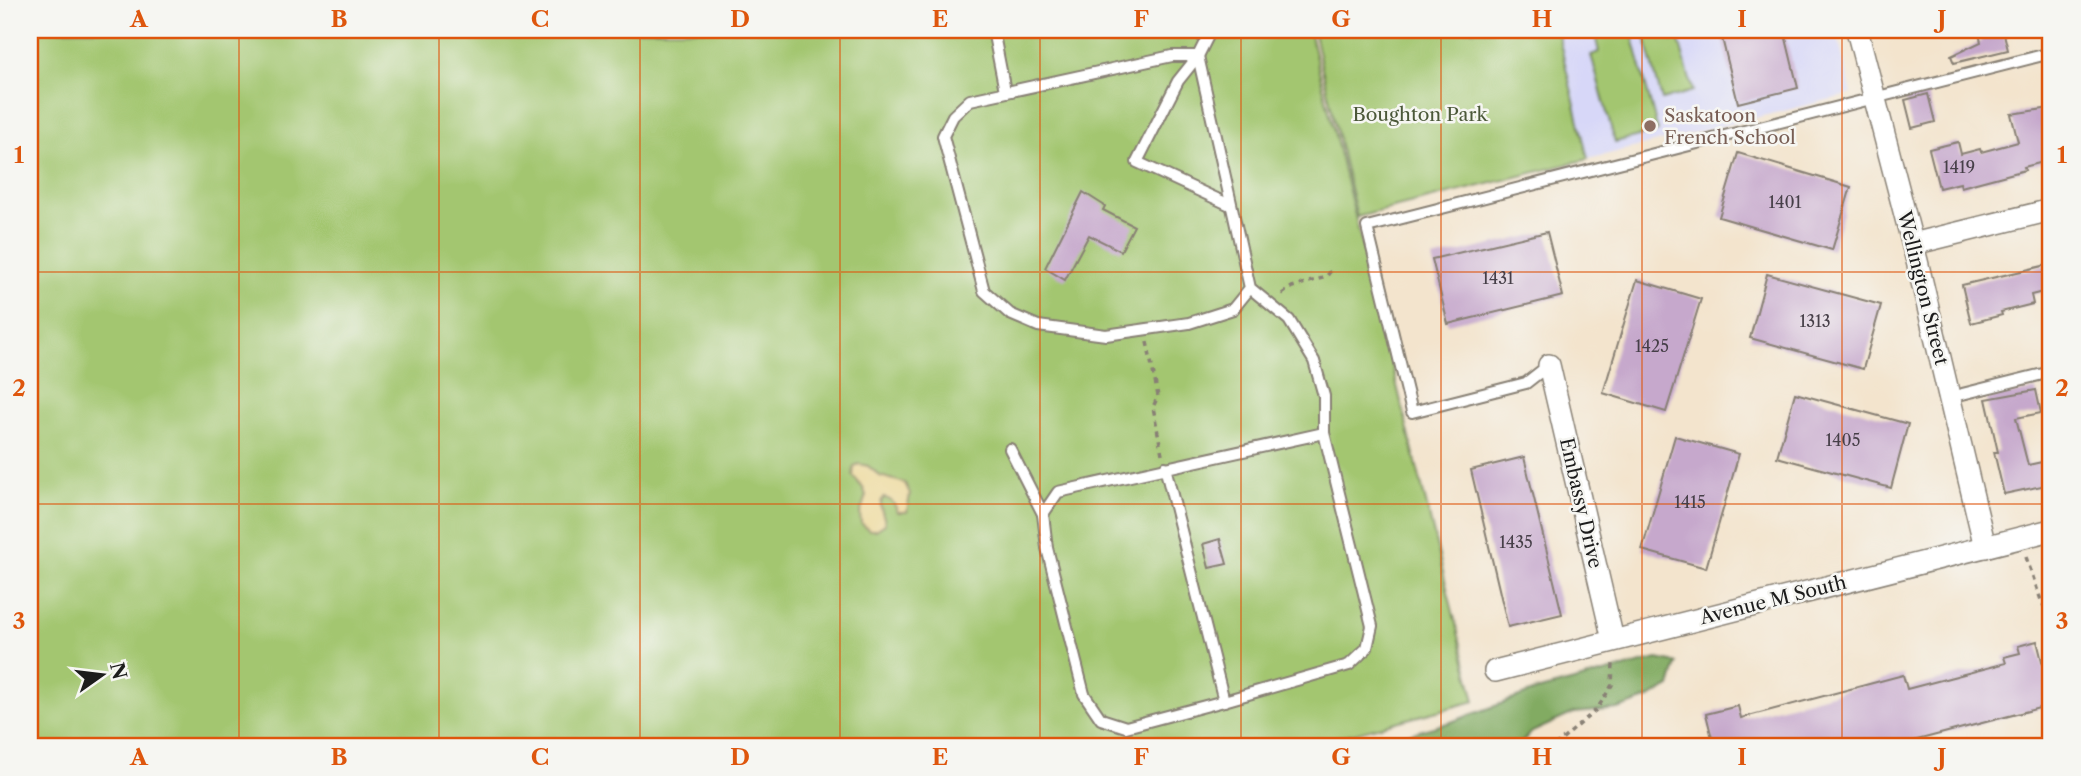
<svg xmlns="http://www.w3.org/2000/svg" width="2081" height="776" font-family="'Libre Caslon Text',serif">
	<style>
		.built { fill: #d7d7f8 }
		.green { fill: #a3c670; stroke: #607146; stroke-width: 2 }
		.forest { fill: #82ab62; stroke: #4f643f; stroke-width: 2 }
		.sand { fill: #eeda9e; stroke: #857b5d; stroke-width: 2 }
		.building { fill: #c6a8cc }
		.lines { fill: none; stroke-linecap: round; stroke-linejoin: round }
		.service-casing { stroke: #888074; stroke-width: 14 }
		.minor-casing { stroke: #888074; stroke-width: 24 }
		.path { stroke: #888074; stroke-width: 3.5; stroke-dasharray: 5 5; stroke-linecap: butt }
		.service { stroke: #fff; stroke-width: 10 }
		.minor { stroke: #fff; stroke-width: 21 }
		.grid { fill: none; stroke: #de560d; stroke-width: 2; stroke-opacity: 0.55 }
		.education-dot { fill: #8d6e63; stroke: #f6f6f2; stroke-width: 2.5 }
		.labels { text-anchor: middle; dominant-baseline: central; stroke-width: 5; stroke-linejoin: round; paint-order: stroke }
		.number-label { font-size: 16px; fill: #463f48 }
		.park-label { font-size: 19px; fill: #4b5839; stroke: #f6f6f2 }
		.education-label { font-size: 19px; fill: #785e54; stroke: #f6f6f2; text-anchor: start }
		.street-label { font-size: 19px; fill: #1c1c1c; stroke: #f6f6f2 }
		.neatline { fill: none; stroke: #de560d; stroke-width: 2.5 }
		.grid-label { font-size: 23px; text-anchor: middle; font-weight: bold; fill: #de560d }
	</style>
	<rect width="100%" height="100%" fill="#f6f6f2"/>
	<filter id="ink" filterUnits="userSpaceOnUse"><feTurbulence type="fractalNoise" baseFrequency=".0143" numOctaves="2"/><feDisplacementMap in="SourceGraphic" scale="14" xChannelSelector="R" yChannelSelector="G"/><feConvolveMatrix kernelMatrix="1 2 1 2 8 2 1 2 1" color-interpolation-filters="sRGB"/></filter>
	<filter id="wash" filterUnits="userSpaceOnUse"><feTurbulence type="fractalNoise" baseFrequency=".00686" numOctaves="4" result="noise"/><feDisplacementMap in="SourceGraphic" scale="28" xChannelSelector="R" yChannelSelector="G"/><feGaussianBlur stdDeviation="1.57" result="paint"/><feColorMatrix in="noise" values="0 0 0 0 0 0 0 0 0 0 0 0 0 0 0 0 0 1.4 0 .05"/><feComposite in="paint" operator="in"/></filter>
	<g filter="url(#wash)">
		<rect width="100%" height="100%" fill="#f3e4cd"/>
		<path class="built" d="M1557,30H1836L1852,94L1588,159Z"/>
		<g class="green">
			<path d="M30,30H1309L1475,701L1306,746H30Z"/>
			<path d="M1313,30H1557L1588,159L1357,217Z"/>
			<path d="M1600,30H1631L1658,131L1615,142L1591,55L1599,52L1594,31Z"/>
			<path d="M1643,30H1676L1693,91L1662,100Z"/>
		</g>
		<path class="forest" d="M1657,659L1677,663L1670,687L1649,698L1618,709L1574,713L1530,733L1519,746H1365L1451,722L1536,691Z"/>
		<path class="sand" d="M859,464L868,466L880,476L905,483L910,494L907,512H897C896,505 891,498 883,498C877,508 885,514 885,524L876,530H869L861,523L860,514L866,495L863,488L853,476L854,466Z"/>
		<g id="blocks">
			<g class="building">
				<path d="M1720,30H1784L1798,88L1738,103Z"/>
				<path d="M1978,30H2003L2008,50L1954,63L1951,56L1981,42Z"/>
				<path d="M1928,94L1935,122L1912,128L1905,100Z"/>
				<path d="M2051,108V160L2024,167L2025,170L1961,187L1960,183L1939,188L1929,149L1958,142L1961,154L1980,149L1981,152L2018,142L2011,114Z"/>
				<path d="M1738,153L1851,187L1832,250L1719,217Z"/>
				<path d="M1083,192L1105,206L1103,210L1134,226L1121,251L1089,235L1065,280L1045,268Z"/>
				<path d="M1547,232L1563,296L1448,324L1432,259Z"/>
				<path d="M2051,264V290L2031,295L2033,304L2001,312L2002,315L1971,323L1962,285Z"/>
				<path d="M1767,274L1881,305L1863,369L1750,338Z"/>
				<path d="M1637,280L1701,299L1666,412L1603,393Z"/>
				<path d="M2036,390L2041,413L2016,418L2028,465L2051,460V484L2004,494L1994,452H1998L1986,399Z"/>
				<path d="M1795,393L1908,424L1891,488L1777,457Z"/>
				<path d="M1675,436L1739,454L1706,568L1642,550Z"/>
				<path d="M1524,457L1562,614L1508,627L1471,470Z"/>
				<path d="M1220,539L1227,564L1209,568L1203,544Z"/>
				<path d="M2037,641L2051,697V705L1894,746H1866L1864,741L1845,746H1714L1706,714L1738,706L1741,718L1903,675L1907,689L2006,663L2004,657L2020,653L2018,646Z"/>
			</g>
		</g>
	</g>
	<g filter="url(#ink)">
		<use href="#blocks" fill-opacity="0" stroke="#888074" stroke-width="2"/>
		<g class="lines">
			<g class="service-casing">
				<g id="service">
					<path d="M993,30L1005,91"/>
					<path d="M1211,30L1198,56L1178,81L1137,162L1230,205"/>
					<path d="M1549,365L1526,383L1412,412L1367,227L2051,53"/>
					<path d="M1950,397L2051,372"/>
					<path d="M1010,449L1043,514L1047,548L1084,694L1101,719L1126,727L1224,701L1349,665L1367,648L1372,626L1324,433V396L1314,361L1289,320L1250,288L1198,56H1172L970,100L953,116L943,136L984,291L1010,314L1038,326L1106,335L1189,323L1233,309L1250,288"/>
					<path d="M1165,467L1224,701"/>
					<path d="M1043,514L1058,492L1324,433"/>
				</g>
			</g>
			<g class="minor-casing">
				<g id="minor">
					<path d="M1857,30L1917,261L1985,547"/>
					<path d="M1913,244L2051,210"/>
					<path d="M1549,365L1613,640"/>
					<path d="M1495,671L2051,530"/>
				</g>
			</g>
			<g class="path">
				<path d="M1282,294L1292,287L1326,277L1333,268"/>
				<path d="M1147,342L1158,396L1153,407L1162,454"/>
				<path d="M2026,557L2042,603L2051,616"/>
				<path d="M1555,746L1597,709L1612,685L1613,663L1616,662"/>
			</g>
			<use href="#service" class="service"/>
			<use href="#minor" class="minor"/>
		</g>
	</g>
	<path class="grid" d="M239,30V746M439,30V746M640,30V746M840,30V746M1040,30V746M1241,30V746M1441,30V746M1642,30V746M1842,30V746M30,272H2051M30,504H2051"/>
	<circle class="education-dot" cx="1650" cy="126" r="7"/>
	<g class="labels">
		<g class="number-label">
			<text x="1959" y="167">1419</text>
			<text x="1785" y="202">1401</text>
			<text x="1498" y="278">1431</text>
			<text x="1815" y="321">1313</text>
			<text x="1652" y="346">1425</text>
			<text x="1843" y="440">1405</text>
			<text x="1690" y="502">1415</text>
			<text x="1516" y="542">1435</text>
		</g>
		<g class="park-label">
			<text x="1420" y="114">Boughton Park</text>
		</g>
		<g class="education-label">
			<text x="1664" y="115">Saskatoon<tspan x="1664" dy="22">French School</tspan></text>
		</g>
		<g class="street-label">
			<text transform="translate(1923 288) rotate(76)">Wellington Street</text>
			<text transform="translate(1581 503) rotate(77)">Embassy Drive</text>
			<text transform="translate(1773 600) rotate(-14)">Avenue M South</text>
		</g>
	</g>
	<rect width="2081" height="776" fill="none" stroke="#f6f6f2" stroke-width="77"/>
	<g transform="translate(102 675) rotate(76)" stroke="#f6f6f2" stroke-width="5" paint-order="stroke">
	<path d="M0-5L12 26L0 18L-12 26Z" fill="#1c1c1c"/>
	<text y="-10" font-size="19" font-weight="bold" text-anchor="middle" fill="#1c1c1c">N</text>
	</g>
	<rect x="38" y="38" width="2004" height="700" class="neatline"/>
	<g class="grid-label">
		<text x="139" y="27">A</text>
		<text x="339" y="27">B</text>
		<text x="540" y="27">C</text>
		<text x="740" y="27">D</text>
		<text x="940" y="27">E</text>
		<text x="1141" y="27">F</text>
		<text x="1341" y="27">G</text>
		<text x="1542" y="27">H</text>
		<text x="1742" y="27">I</text>
		<text x="1942" y="27">J</text>
		<text x="19" y="163">1</text>
		<text x="2062" y="163">1</text>
		<text x="19" y="396">2</text>
		<text x="2062" y="396">2</text>
		<text x="19" y="629">3</text>
		<text x="2062" y="629">3</text>
		<text x="139" y="765">A</text>
		<text x="339" y="765">B</text>
		<text x="540" y="765">C</text>
		<text x="740" y="765">D</text>
		<text x="940" y="765">E</text>
		<text x="1141" y="765">F</text>
		<text x="1341" y="765">G</text>
		<text x="1542" y="765">H</text>
		<text x="1742" y="765">I</text>
		<text x="1942" y="765">J</text>
	</g>
</svg>
